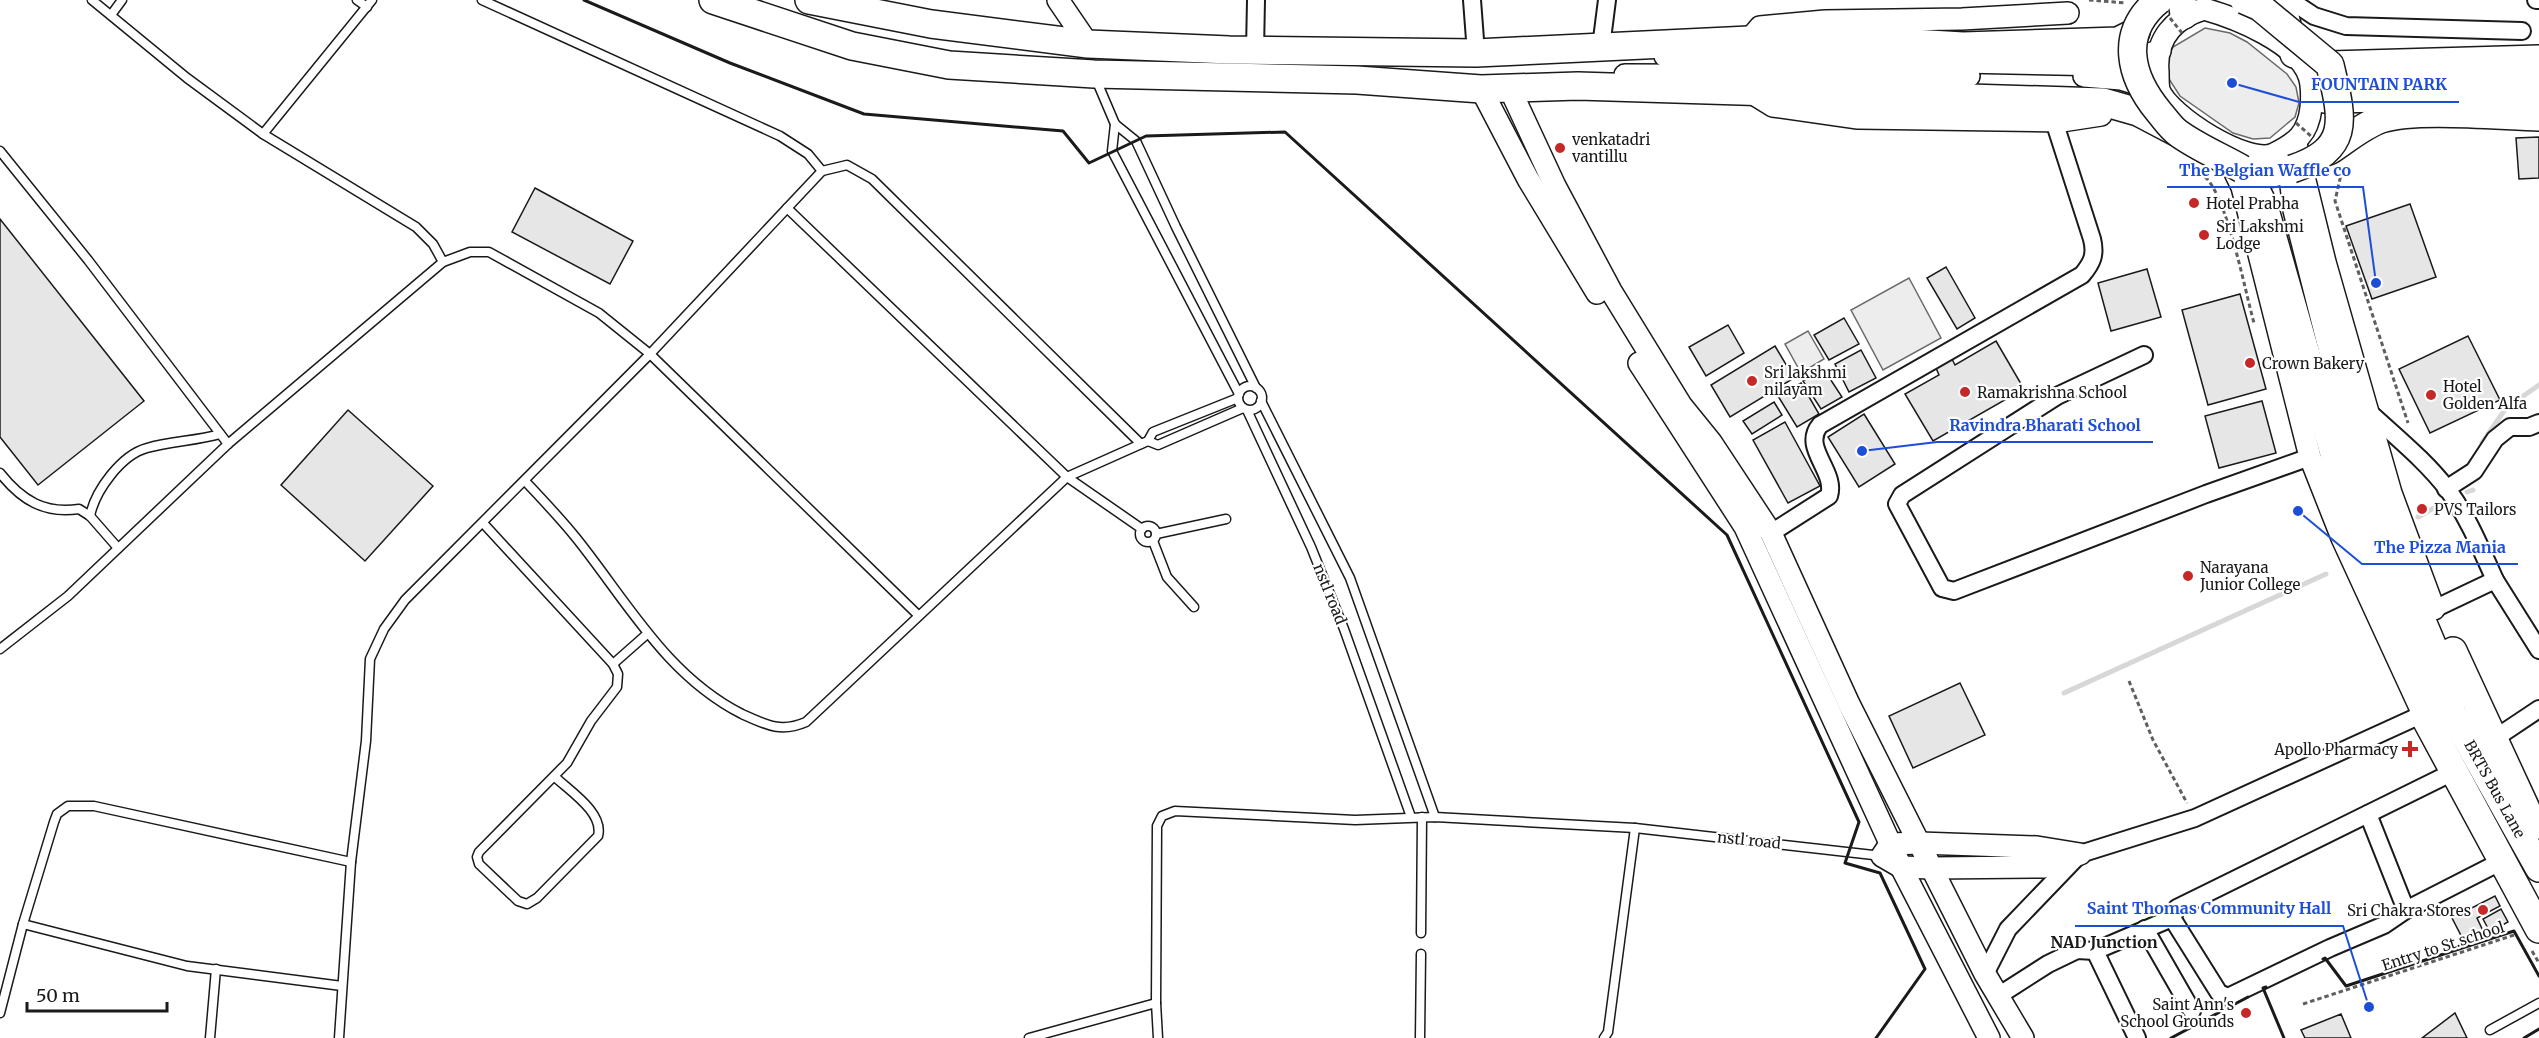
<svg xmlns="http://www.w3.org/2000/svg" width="2539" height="1038" font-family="Merriweather,serif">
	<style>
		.built { fill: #ededed; stroke: #6a6a6a; stroke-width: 1.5 }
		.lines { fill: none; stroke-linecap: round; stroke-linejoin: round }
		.stream { stroke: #d7d7d7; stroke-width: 5 }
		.building { fill: #e6e6e6; stroke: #1a1a1a; stroke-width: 1.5 }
		.service-casing { stroke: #1a1a1a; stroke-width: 11 }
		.minor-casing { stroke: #1a1a1a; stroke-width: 20 }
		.tertiary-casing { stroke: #1a1a1a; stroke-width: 24 }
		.primary-casing { stroke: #1a1a1a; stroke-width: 30 }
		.path { stroke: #5f5f5f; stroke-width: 3; stroke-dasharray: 4.5 3; stroke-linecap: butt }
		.service { stroke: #fff; stroke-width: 8 }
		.minor { stroke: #fff; stroke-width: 16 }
		.tertiary { stroke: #fff; stroke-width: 21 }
		.primary { stroke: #fff; stroke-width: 27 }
		.primary-bridge-casing { stroke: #1a1a1a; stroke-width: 30; stroke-linecap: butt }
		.path-bridge { stroke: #5f5f5f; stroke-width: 3; stroke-dasharray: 4.5 3; stroke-linecap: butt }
		.primary-bridge { stroke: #fff; stroke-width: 27 }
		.wall { stroke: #1a1a1a; stroke-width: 3 }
		.poi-dot { fill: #c62828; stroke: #fff; stroke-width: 2 }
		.labels { text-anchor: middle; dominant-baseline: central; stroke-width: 4.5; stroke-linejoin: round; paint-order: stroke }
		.poi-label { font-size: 15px; fill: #1a1a1a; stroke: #fff; text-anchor: start }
		.street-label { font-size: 15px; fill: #1a1a1a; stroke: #fff }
		.neighbourhood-label { font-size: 16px; font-weight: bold; fill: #1a1a1a; stroke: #fff }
		.leader { fill: none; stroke: #1d4ed8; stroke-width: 2 }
		.callout-dot { fill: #1d4ed8; stroke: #fff; stroke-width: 2 }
		.callout-label { font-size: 16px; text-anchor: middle; font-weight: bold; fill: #1d4ed8; stroke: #fff; stroke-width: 4.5; stroke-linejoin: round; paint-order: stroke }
	</style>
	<rect width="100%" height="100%" fill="#fff"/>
	<g class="built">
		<path d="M2205,28L2230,33L2247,42L2287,74L2296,87L2299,103L2295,117L2270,138L2253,139L2233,133L2180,96L2169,79L2166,64L2173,47Z"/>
		<path d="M1909,278L1941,338L1883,370L1851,310Z"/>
		<path d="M1808,331L1824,359L1801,373L1785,344Z"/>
	</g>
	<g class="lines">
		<g class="stream">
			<path d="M2482,443L2506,408L2539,385"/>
			<path d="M2467,492L2473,490"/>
			<path d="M2418,517L2439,505"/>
			<path d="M2064,693L2326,574"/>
		</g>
	</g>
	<g class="building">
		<path d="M2539,137V178L2519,179L2516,138Z"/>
		<path d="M535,188L633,241L610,284L512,232Z"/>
		<path d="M2410,204L2436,277L2372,299L2346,226Z"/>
		<path d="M0,219L144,401L38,485L0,437Z"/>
		<path d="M1946,267L1975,318L1957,329L1927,278Z"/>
		<path d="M2147,269L2161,317L2111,331L2098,283Z"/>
		<path d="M2240,294L2266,389L2208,405L2182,310Z"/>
		<path d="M1844,318L1859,344L1829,360L1814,335Z"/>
		<path d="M1728,325L1744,353L1706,376L1689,347Z"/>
		<path d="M2468,336L2500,400L2430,433L2399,369Z"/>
		<path d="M1996,341L2024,389L1933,441L1905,394L1939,375L1936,368L1952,359L1955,365Z"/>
		<path d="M1775,346L1794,378L1730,417L1711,385Z"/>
		<path d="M1861,350L1876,378L1849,392L1835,364Z"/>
		<path d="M1823,368L1842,397L1821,409L1803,381Z"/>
		<path d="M1801,383L1819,414L1797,427L1778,396Z"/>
		<path d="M2262,401L2276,453L2219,468L2205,416Z"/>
		<path d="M1774,402L1782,415L1752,434L1743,421Z"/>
		<path d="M348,410L433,486L365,561L281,485Z"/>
		<path d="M1864,414L1895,464L1859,487L1828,437Z"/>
		<path d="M1785,422L1820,486L1788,503L1753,440Z"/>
		<path d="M1960,683L1985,735L1913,768L1889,716Z"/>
		<path d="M2495,896L2500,906L2477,918L2485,935L2466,945L2452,918Z"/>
		<path d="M2501,909L2508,922L2490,932L2483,919Z"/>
		<path d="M2455,1013L2467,1038H2422Z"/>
		<path d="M2341,1014L2351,1038H2305L2301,1030Z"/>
	</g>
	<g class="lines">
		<g class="service-casing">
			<g id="service">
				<path d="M92,0L187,78L263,134L416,227L433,244L443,262"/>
				<path d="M357,0L367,7"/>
				<path d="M482,0L780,136L808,154L822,171"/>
				<path d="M111,15L122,0"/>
				<path d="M1095,77L1115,124L1136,141L1176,227L1256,388"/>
				<path d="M1115,124L1112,151L1239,394"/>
				<path d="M263,134L372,0"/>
				<path d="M0,151L88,260L228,444"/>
				<path d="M787,208L1067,477L1142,529"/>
				<circle cx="1250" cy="398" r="12"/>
				<path d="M1261,401L1350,578L1435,817"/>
				<path d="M1247,410L1311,547L1344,629L1411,817"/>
				<path d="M1148,441L1153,432L1238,398"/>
				<path d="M0,473C22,501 45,514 79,509L90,516L118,548"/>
				<path d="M525,481C543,500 561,519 577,539C628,603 667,676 742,714C766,725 781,733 806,722L1067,477L1141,444L1148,441L1158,445L1243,408"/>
				<path d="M90,516C95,491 121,455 147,448C171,441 196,441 220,434"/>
				<path d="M483,523L613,664L618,674L617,687L591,721L567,763L479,852L477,857L479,864L518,901L527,904L537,898L598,836C604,813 571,792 555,777"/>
				<circle cx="1148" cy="534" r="8"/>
				<path d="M1156,534L1226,519"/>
				<path d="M1153,541L1167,577L1194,607"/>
				<path d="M0,649L68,596L228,444L443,262L470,252H489L599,313L650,354L918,615"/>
				<path d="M613,664L647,634"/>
				<path d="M23,924L187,966L342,986"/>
				<path d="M1421,933L1422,817"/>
				<path d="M1156,1003L1157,826L1162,816L1175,811L1355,820L1435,817L1635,828L1882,856"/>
				<path d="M0,1013L23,924L54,822L57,814L68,806H94L351,862"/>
				<path d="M2490,1030L2539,1003"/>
				<path d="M210,1038L216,969"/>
				<path d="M339,1038L351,862L366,741L370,659L384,629L405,600L650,354L822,171L847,165L872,179L1141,444"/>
				<path d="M1029,1038L1156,1003L1158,1038"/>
				<path d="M1420,1038L1421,954"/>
				<path d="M1604,1038L1608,1032L1635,828"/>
			</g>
		</g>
		<g class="minor-casing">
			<g id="minor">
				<path d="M1472,0L1476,53"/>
				<path d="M2290,0L2314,16L2346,26L2522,31"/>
				<path d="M2536,0H2539"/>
				<path d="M1601,47L1607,0"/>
				<path d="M1255,50L1256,0"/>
				<path d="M2144,355L2057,396L1902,495L1897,504L1942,588L1954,591L2206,494L2310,457"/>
				<path d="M2369,412C2396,437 2426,461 2448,490C2468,517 2481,549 2495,580"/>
				<path d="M2446,489L2474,471L2495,439L2510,427H2529L2539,423"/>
				<path d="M1771,533L1829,496C1837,471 1801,448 1820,425L2082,275C2092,263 2096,255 2092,239L2054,121"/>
				<path d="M2434,609L2495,580L2539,650"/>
				<path d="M2494,739L2539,709"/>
				<path d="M2368,814L2406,910"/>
				<path d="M2172,918L2219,993L2228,997L2330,948L2384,925L2406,910L2502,861"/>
				<path d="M2145,929L2192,1011"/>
				<path d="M2095,951L2137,1038"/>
				<path d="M1985,974L2008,929L2080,854L2195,818L2423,714"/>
				<path d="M1998,996L2048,964L2077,950L2095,951L2172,918L2177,908L2453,772"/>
			</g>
		</g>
		<g class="tertiary-casing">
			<g id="tertiary">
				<path d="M1058,0L1088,44"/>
				<path d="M2204,9C2236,18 2297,42 2309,76C2312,84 2312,99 2311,108C2308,134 2296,143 2274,154C2248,166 2169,116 2159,90C2158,85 2158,77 2158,72C2155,39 2174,18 2204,9Z"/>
				<path d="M1749,40L1760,27L1825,21L1962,19L2068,13"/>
				<path d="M1665,56L2106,65L2160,51"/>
				<path d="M1625,75L1969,76"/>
				<path d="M2084,76L2121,79L2153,89"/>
				<path d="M2319,80H2539"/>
				<path d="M1481,89L1528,179L1597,293"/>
				<path d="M1510,89L1555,186L1611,291L1681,405L1711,442L1771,533L1849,704L1985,974L2023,1038"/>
				<path d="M1752,93L1773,106L1858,118L2062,121L2101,115"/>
				<path d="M2324,102L2539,99"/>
				<path d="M2220,142L2242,187L2310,457L2342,538L2423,714"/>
				<path d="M2296,144L2325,262L2391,493L2434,609"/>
				<path d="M1639,363L1745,527L1901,867L1989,1038"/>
				<path d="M1920,843L2037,847L2080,854L2043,867L1932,868L1901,867L1882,856L1890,844Z"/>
			</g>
		</g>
		<g class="primary-casing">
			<g id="primary">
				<path d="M713,0L852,46L949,65L1094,74L1357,80L1481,89L1578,86L2103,102L2138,112L2176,132"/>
				<path d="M809,0L931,24L1088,44L1229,50L1476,53L1749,40L1879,41L1963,46L2118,41L2136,32"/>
				<path d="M2182,0L2184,15"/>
				<path d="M2281,0L2294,54"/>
				<path d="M2330,65L2539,59"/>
				<path d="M2329,151C2346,140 2362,126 2381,119C2416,108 2499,116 2539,117"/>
				<path d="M2242,169L2252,182L2264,206L2339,471L2422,681L2451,711L2539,868"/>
				<path d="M2242,169L2263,175L2292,169L2297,210L2360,458L2397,562L2448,682L2451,711"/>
				<path d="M2453,651L2534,826"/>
				<path d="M2423,714L2539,929"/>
			</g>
		</g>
		<g class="path">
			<path d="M2089,0L2126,3"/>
			<path d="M2342,170L2335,201L2408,423"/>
			<path d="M2205,177C2227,196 2245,291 2254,323"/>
			<path d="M2129,681L2153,740L2187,803"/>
			<path d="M2532,951L2539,963"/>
			<path d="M2303,1004L2517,934"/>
		</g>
		<use href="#service" class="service"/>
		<use href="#minor" class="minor"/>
		<use href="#tertiary" class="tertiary"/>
		<use href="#primary" class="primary"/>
		<g class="primary-bridge-casing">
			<g id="primary-bridge">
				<path d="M2159,0C2118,33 2130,77 2159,112C2165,119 2171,128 2178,133C2197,147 2221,157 2242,169"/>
				<path d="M2244,0L2260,7L2330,65C2342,117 2353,149 2292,169"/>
			</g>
		</g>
		<g class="path-bridge">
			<path d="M2170,18L2182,33"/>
			<path d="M2296,123L2311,136"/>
		</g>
		<use href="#primary-bridge" class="primary-bridge"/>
		<g class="wall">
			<path d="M584,0L730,63L864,114L1063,131L1089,163L1146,136L1285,132L1727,535L1859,822L1845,863L1880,873L1925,969L1876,1038"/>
			<path d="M2323,959L2325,958L2346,986L2514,931L2539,976"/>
			<path d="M2266,987L2263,988L2284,1038"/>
			<path d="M2171,1038L2248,997"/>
			<path d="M2524,1038L2539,1029"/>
		</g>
	</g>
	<g class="poi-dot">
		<circle cx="1560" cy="148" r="6"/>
		<circle cx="2194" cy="203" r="6"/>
		<circle cx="2204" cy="235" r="6"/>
		<circle cx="2250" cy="363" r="6"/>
		<circle cx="1752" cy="381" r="6"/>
		<circle cx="1965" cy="392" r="6"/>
		<circle cx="2431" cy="395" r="6"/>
		<circle cx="2422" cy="509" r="6"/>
		<circle cx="2188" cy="576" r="6"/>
		<path d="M2407 740h6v6h6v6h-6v6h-6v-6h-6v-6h6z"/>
		<circle cx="2483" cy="910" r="6"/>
		<circle cx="2246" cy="1013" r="6"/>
	</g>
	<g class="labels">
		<g class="poi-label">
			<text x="1572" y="139">venkatadri<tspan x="1572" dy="17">vantillu</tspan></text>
			<text x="2206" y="203">Hotel Prabha</text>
			<text x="2216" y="226">Sri Lakshmi<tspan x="2216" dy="17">Lodge</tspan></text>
			<text x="2262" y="363">Crown Bakery</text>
			<text x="1764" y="372">Sri lakshmi<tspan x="1764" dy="17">nilayam</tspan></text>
			<text x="2443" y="386">Hotel<tspan x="2443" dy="17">Golden Alfa</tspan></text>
			<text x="1977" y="392">Ramakrishna School</text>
			<text x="2434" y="509">PVS Tailors</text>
			<text x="2200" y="567">Narayana<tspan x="2200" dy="17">Junior College</tspan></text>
			<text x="2398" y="749" text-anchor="end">Apollo Pharmacy</text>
			<text x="2471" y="910" text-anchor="end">Sri Chakra Stores</text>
			<text x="2234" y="1004" text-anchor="end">Saint Ann's<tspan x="2234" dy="17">School Grounds</tspan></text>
		</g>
		<g class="street-label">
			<text transform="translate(1330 594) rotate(68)">nstl road</text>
			<text transform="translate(2495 789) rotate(61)">BRTS Bus Lane</text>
			<text transform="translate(1749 840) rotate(6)">nstl road</text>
			<text transform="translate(2443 946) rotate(-18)">Entry to St.school</text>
		</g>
		<g class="neighbourhood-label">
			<text x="2104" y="942">NAD Junction</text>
		</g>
	</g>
	<path class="leader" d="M2232 83L2299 102H2459M2376 283L2363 187H2167M1862 451L1937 442H2153M2298 511L2362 564H2518M2369 1007L2343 926H2075"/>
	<g class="callout-dot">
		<circle cx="2232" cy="83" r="6"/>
		<circle cx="2376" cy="283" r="6"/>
		<circle cx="1862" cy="451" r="6"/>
		<circle cx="2298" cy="511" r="6"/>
		<circle cx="2369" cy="1007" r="6"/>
	</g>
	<g class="callout-label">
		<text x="2379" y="90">FOUNTAIN PARK</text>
		<text x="2265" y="176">The Belgian Waffle co</text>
		<text x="2045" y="431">Ravindra Bharati School</text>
		<text x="2440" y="553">The Pizza Mania</text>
		<text x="2209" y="914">Saint Thomas Community Hall</text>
	</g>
	<path d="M27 1002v9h140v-9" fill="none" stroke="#1a1a1a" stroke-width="3"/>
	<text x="36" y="1002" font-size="18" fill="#1a1a1a" stroke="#ffffff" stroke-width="4.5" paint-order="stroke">50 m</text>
</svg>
